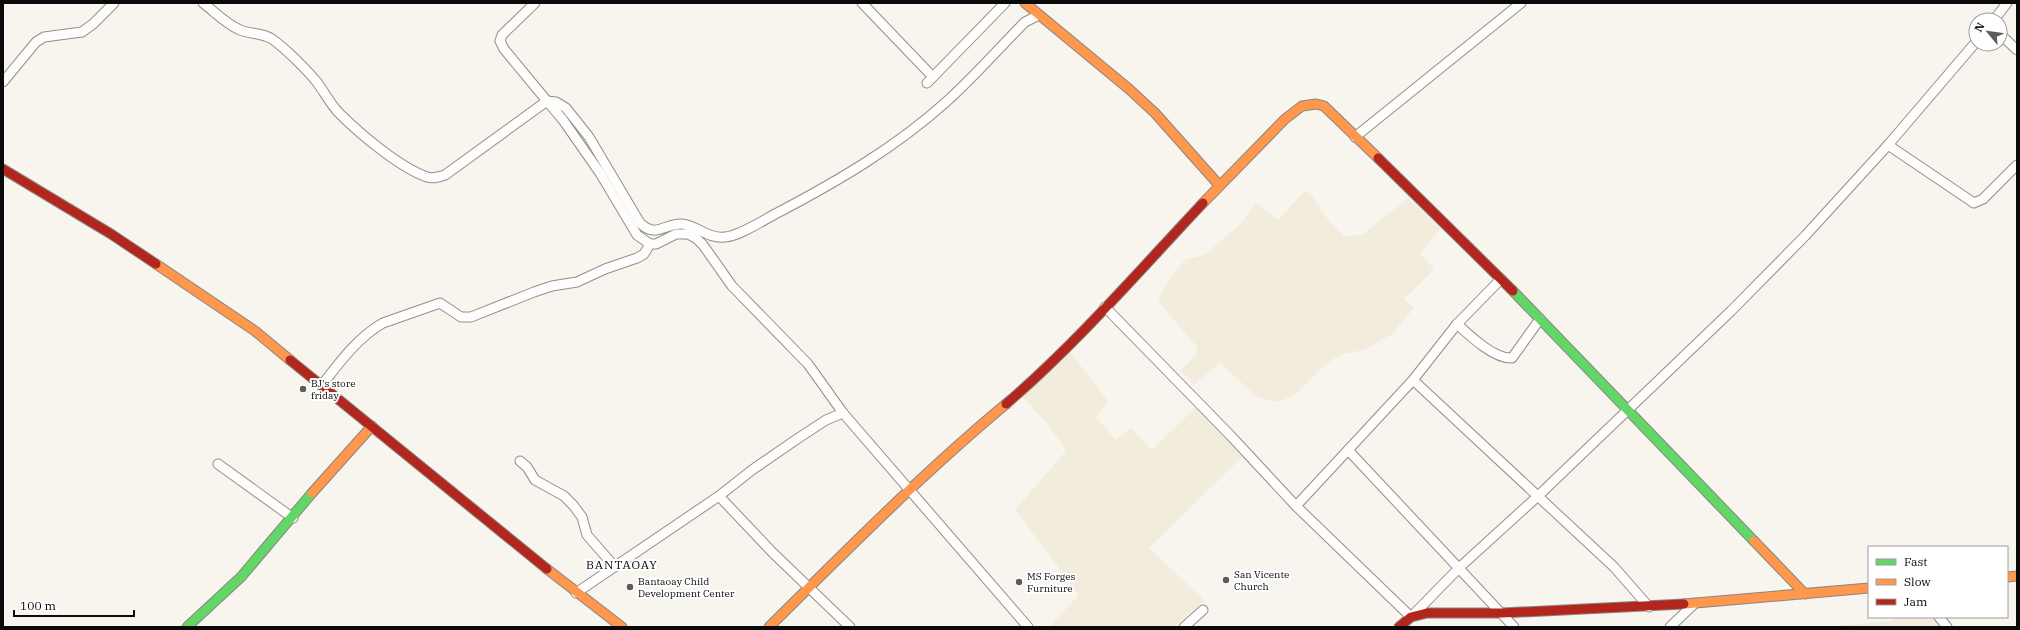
<svg xmlns="http://www.w3.org/2000/svg" width="2020" height="630" font-family="'IBM Plex Serif',serif">
	<style>
		.farmland { fill: #f2ecdc }
		.lines { fill: none; stroke-linecap: round; stroke-linejoin: round }
		.street-casing { stroke: #918f8d; stroke-width: 11 }
		.fast-casing { stroke: #888683; stroke-width: 11 }
		.slow-casing { stroke: #888683; stroke-width: 11 }
		.jam-casing { stroke: #888683; stroke-width: 11 }
		.street { stroke: #fefdfc; stroke-width: 9 }
		.fast { stroke: #63d668; stroke-width: 9 }
		.slow { stroke: #ff974d; stroke-width: 9 }
		.jam { stroke: #b3261e; stroke-width: 9 }
		.poi-dot { fill: #5d5c5a; stroke: #fff; stroke-width: 1.5 }
		.labels { text-anchor: middle; dominant-baseline: central; stroke-width: 4; stroke-linejoin: round; paint-order: stroke }
		.poi-label { font-size: 10px; fill: #0a0a0a; stroke: #fff; text-anchor: start }
		.quarter-label { font-size: 12px; letter-spacing: 1px; fill: #0a0a0a; stroke: #fff }
	</style>
	<rect width="100%" height="100%" fill="#f8f4ee"/>
	<g class="farmland">
		<path d="M1305,191L1311,195L1329,221L1344,236L1362,235L1408,198L1440,229L1420,254L1434,269L1404,299L1414,308L1391,335L1363,350L1342,354L1336,357L1324,366L1297,393L1279,402L1258,398L1220,363L1194,385L1181,370L1196,355L1198,348L1158,301L1171,276L1185,260L1205,255L1241,223L1256,203L1278,220Z"/>
		<path d="M1069,351L1108,401L1096,417L1116,440L1131,428L1152,450L1196,407L1242,457L1149,548L1204,600L1174,627H1049L1079,595L1015,510L1066,451L1048,424L1020,394Z"/>
		<path d="M1903,617H1933L1940,627H1826L1890,621Z"/>
	</g>
	<g class="lines">
		<g class="street-casing">
			<g id="street">
				<path d="M203,3C215,12 226,24 240,30C250,34 263,33 272,39C285,48 306,69 316,81C324,91 330,104 339,113C360,134 399,167 427,177C433,179 439,177 445,175L547,101L504,49L500,41L502,35L535,3"/>
				<path d="M862,3L933,77"/>
				<path d="M1994,20L2007,3"/>
				<path d="M2000,34L2017,50"/>
				<path d="M3,82L36,42L44,37L82,32L93,24L114,3"/>
				<path d="M927,83L1005,3"/>
				<path d="M547,101L563,120L600,173L637,235L650,244H656L676,234H688L696,238L703,245L732,286L808,364L843,413L1028,627"/>
				<path d="M547,101L556,102L566,108L589,137L640,223C656,239 665,223 682,224C698,226 708,239 725,237C740,236 765,219 779,212C838,181 896,147 946,102C974,77 999,48 1025,22L1039,15"/>
				<path d="M1355,137L1521,3"/>
				<path d="M1888,145L1974,203L1983,199L2017,165"/>
				<path d="M1105,307L1230,435L1296,506L1411,617L1460,567L1538,496L1731,311L1805,236L1888,145L1976,42"/>
				<path d="M1457,324C1469,335 1494,359 1512,358L1540,319"/>
				<path d="M1413,380L1614,567L1649,607"/>
				<path d="M322,385C339,363 358,337 383,323L440,303L461,317H471L534,292L552,286L577,282L605,269L637,258L644,254L650,244"/>
				<path d="M1348,450L1514,627"/>
				<path d="M520,461L527,467L535,480L564,496L573,505L582,517L587,535L614,566"/>
				<path d="M218,464L293,518"/>
				<path d="M719,496L773,553L850,627"/>
				<path d="M1296,506L1413,380L1457,324L1501,279"/>
				<path d="M576,593L719,496L752,470L797,439L826,420L843,413"/>
				<path d="M1939,617L1947,627"/>
				<path d="M1184,627L1203,610"/>
				<path d="M1670,627L1694,604"/>
			</g>
		</g>
		<g class="fast-casing">
			<g id="fast">
				<path d="M1513,291L1754,541"/>
				<path d="M187,627L241,577L312,493"/>
			</g>
		</g>
		<g class="slow-casing">
			<g id="slow">
				<path d="M1025,3L1129,89L1155,113L1219,185"/>
				<path d="M1203,203L1285,119L1302,106L1316,104L1324,106L1378,158"/>
				<path d="M156,264L255,331L290,360"/>
				<path d="M312,493L372,426"/>
				<path d="M1754,541L1805,594"/>
				<path d="M547,569L622,627"/>
				<path d="M2007,577L2017,576"/>
				<path d="M1684,604L1869,588"/>
				<path d="M769,627C846,551 923,473 1006,404"/>
			</g>
		</g>
		<g class="jam-casing">
			<g id="jam">
				<path d="M1378,158L1513,291"/>
				<path d="M3,169L111,234L156,264"/>
				<path d="M290,360L547,569"/>
				<path d="M1006,404C1076,344 1140,270 1203,203"/>
				<path d="M1399,627L1411,617L1427,613H1502L1684,604"/>
			</g>
		</g>
		<use href="#street" class="street"/>
		<use href="#fast" class="fast"/>
		<use href="#slow" class="slow"/>
		<use href="#jam" class="jam"/>
	</g>
	<g class="poi-dot">
		<circle cx="303" cy="389" r="4"/>
		<circle cx="1226" cy="580" r="4"/>
		<circle cx="1019" cy="582" r="4"/>
		<circle cx="630" cy="587" r="4"/>
	</g>
	<g class="labels">
		<g class="poi-label">
			<text x="311" y="383">BJ's store<tspan x="311" dy="12">friday</tspan></text>
			<text x="1234" y="574">San Vicente<tspan x="1234" dy="12">Church</tspan></text>
			<text x="1027" y="576">MS Forges<tspan x="1027" dy="12">Furniture</tspan></text>
			<text x="638" y="581">Bantaoay Child<tspan x="638" dy="12">Development Center</tspan></text>
		</g>
		<g class="quarter-label">
			<text x="622" y="564">BANTAOAY</text>
		</g>
	</g>
	<rect width="2020" height="630" fill="none" stroke="#0a0a0a" stroke-width="8"/>
	<rect x="1868" y="546" width="140" height="72" fill="#ffffff" stroke="#9d9d9d"/>
	<rect x="1876" y="559" width="20" height="6" fill="#63d668" stroke="#9d9d9d"/>
	<text x="1904" y="566" font-size="12" fill="#0a0a0a">Fast</text>
	<rect x="1876" y="579" width="20" height="6" fill="#ff974d" stroke="#9d9d9d"/>
	<text x="1904" y="586" font-size="12" fill="#0a0a0a">Slow</text>
	<rect x="1876" y="599" width="20" height="6" fill="#b3261e" stroke="#9d9d9d"/>
	<text x="1904" y="606" font-size="12" fill="#0a0a0a">Jam</text>
	<g transform="translate(1988 32) rotate(299)"><circle r="19" fill="#ffffff" stroke="#9d9d9d"/>
	<path d="M0-3L7 15L0 10L-7 15Z" fill="#5d5c5a"/>
	<text y="-6" font-size="11" font-weight="bold" text-anchor="middle" fill="#0a0a0a">N</text>
	</g>
	<path d="M14 610v6h120v-6" fill="none" stroke="#0a0a0a" stroke-width="2"/>
	<text x="20" y="610" font-size="12" fill="#0a0a0a" stroke="#ffffff" stroke-width="3" paint-order="stroke">100 m</text>
</svg>
